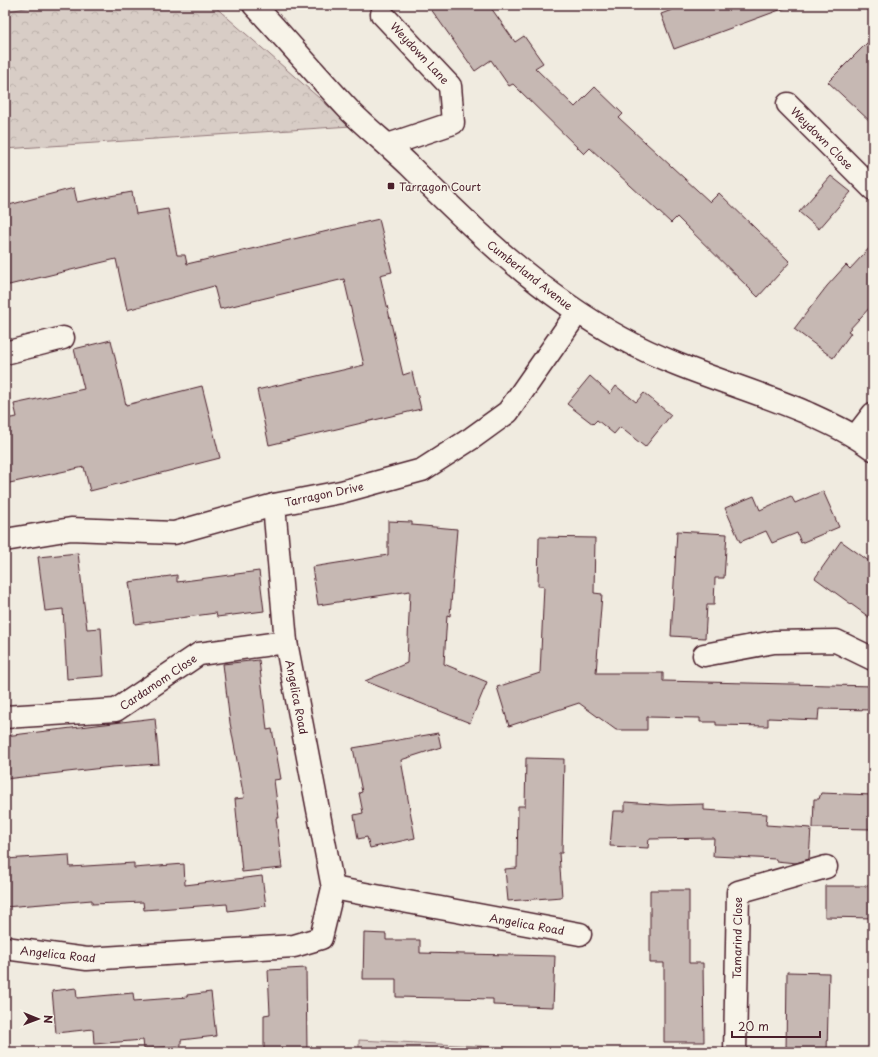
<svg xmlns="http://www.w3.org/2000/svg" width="878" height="1057" font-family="'Playpen Sans',sans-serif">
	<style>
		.forest { fill: url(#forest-crowns); stroke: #917678 }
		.building { fill: #c6b8b3; stroke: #4a1f2b }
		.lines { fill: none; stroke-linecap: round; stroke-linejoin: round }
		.minor-casing { stroke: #4a1f2b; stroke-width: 25 }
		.tertiary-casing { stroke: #4a1f2b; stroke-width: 25 }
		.minor { stroke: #f7f3e8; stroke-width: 22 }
		.tertiary { stroke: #f7f3e8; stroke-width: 22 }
		.poi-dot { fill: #4a1f2b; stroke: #f7f3e8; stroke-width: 1.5 }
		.labels { text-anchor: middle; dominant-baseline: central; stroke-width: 3; stroke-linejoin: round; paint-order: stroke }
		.street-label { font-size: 11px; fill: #4a1f2b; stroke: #f7f3e8 }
		.poi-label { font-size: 11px; fill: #4a1f2b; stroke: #f7f3e8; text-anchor: start }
	</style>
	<defs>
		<pattern id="forest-crowns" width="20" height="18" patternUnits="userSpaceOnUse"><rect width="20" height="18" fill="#d8cdc6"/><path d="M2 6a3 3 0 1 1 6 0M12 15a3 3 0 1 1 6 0" fill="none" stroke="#bbb0aa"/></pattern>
	</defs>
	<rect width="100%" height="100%" fill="#f0ebe0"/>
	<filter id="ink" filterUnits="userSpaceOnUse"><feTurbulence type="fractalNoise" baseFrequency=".025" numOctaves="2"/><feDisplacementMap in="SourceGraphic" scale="8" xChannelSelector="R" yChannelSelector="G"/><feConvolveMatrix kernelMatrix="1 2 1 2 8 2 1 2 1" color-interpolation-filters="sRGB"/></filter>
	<g filter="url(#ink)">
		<g class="forest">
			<path d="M39,5H213L351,126L5,149V12Z"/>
			<path d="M359,1040L596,1052H359Z"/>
		</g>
		<g class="building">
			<path d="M428,5H489L515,42L524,36L543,63L535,68L575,107L595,87L623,114L619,118L710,202L719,193L790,262L758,297L677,217L671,223L590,148L584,154L513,84L509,86L491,60L475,71Z"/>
			<path d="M685,5H785V8L674,49L661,14Z"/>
			<path d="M873,37V124L828,82Z"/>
			<path d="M831,176L851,192L819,229L799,212Z"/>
			<path d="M74,188L77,202L132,192L136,214L168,209L177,255H185L187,264L379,219L392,272L380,275L403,375L412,372L421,409L269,445L257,390L364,365L344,279L220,309L214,286L127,310L116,259L5,286V206Z"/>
			<path d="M873,244V304L848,331L851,333L833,358L794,329L827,286L846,265L850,269Z"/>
			<path d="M111,340L126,405L202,386L220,458L90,491L84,467L5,484V419L17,417L14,404L84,389L74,349Z"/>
			<path d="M590,376L610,394L616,386L636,402L644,393L671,415L645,447L620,427L614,434L597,420L593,424L567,404Z"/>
			<path d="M823,491L839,527L801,543L797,533L772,543L766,531L740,542L725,508L754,496L760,510L791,496L795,503Z"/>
			<path d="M388,521L412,522V525L457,529L450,616L447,615L444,664L487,682L470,723L365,681L407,663L410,591L318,605L312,567L388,555Z"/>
			<path d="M677,531L727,534L724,578H715L714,605H707L705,638L671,636Z"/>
			<path d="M539,537L595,538L594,593L602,594L596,673H663V681L873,686V710L819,709L818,720L768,718V726L716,725V722H700V718L647,717V730H616L579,703L509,726L497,687L540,673L544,586H538Z"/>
			<path d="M841,541L873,564V620L815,578Z"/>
			<path d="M78,553L87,629L101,628L104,676L67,679L63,609L45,611L38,557Z"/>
			<path d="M259,571L264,611L217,617L216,613L135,624L129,582L177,575V582Z"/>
			<path d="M259,660L267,730L272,729L281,779L274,780L279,818H276L282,868L242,872L235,799L244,798L230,723L223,664Z"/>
			<path d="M155,718L159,764L112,767L5,779V736Z"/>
			<path d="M438,733L441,747L401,760L415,838L370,848L367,837L358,839L354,815L363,813L359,793L362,792L353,748Z"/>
			<path d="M526,758L564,759L562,853H559L562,897L508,901L505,869L517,868L518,806H525Z"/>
			<path d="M821,793L873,795V829L813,828L814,799H819Z"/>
			<path d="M625,802L668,805L704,804V810L767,814L766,825L811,828L809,859L796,863L776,861V859L713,856L714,838L649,839L648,848L610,846L613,811H625Z"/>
			<path d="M69,855L70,867L134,863V868L184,864L185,885L262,876L266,906L228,911L227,904L144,910L143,902L92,904V900L5,907V859Z"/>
			<path d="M825,886H873V918L825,917Z"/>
			<path d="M650,890H689V963H703L704,1042H664V963H650Z"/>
			<path d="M364,933L386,934V940H420V953L555,956L553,1007L493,1005V999L396,997V979H363Z"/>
			<path d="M306,968L307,1052H264V1015L270,1014L268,970Z"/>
			<path d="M787,972L829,973L827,1052H786Z"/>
			<path d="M76,988L77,998L133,993L134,1001L187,997V995L211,992L216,1036L181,1040V1046L144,1049L143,1040L94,1044L93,1029L56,1033L52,991Z"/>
		</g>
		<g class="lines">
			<g class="minor-casing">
				<g id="minor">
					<path d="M382,14L450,86L453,123L388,145"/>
					<path d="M788,104L873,189"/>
					<path d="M5,353L63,338"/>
					<path d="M856,436L873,414"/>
					<path d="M5,540L71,529L174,533L274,505L341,492L422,470L472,438L508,412L577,313"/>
					<path d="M704,655L774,642L836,641L873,659"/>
					<path d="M5,717L116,710L199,654L286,642"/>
					<path d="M333,888L580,934"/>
					<path d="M5,948L87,959L294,946L321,938L333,888L286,642L274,505"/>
					<path d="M735,1052L738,892L826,867"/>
				</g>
			</g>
			<g class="tertiary-casing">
				<path id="tertiary" d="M254,5C287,40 318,77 351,112C370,131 392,148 411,167C475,231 540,294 621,338C679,370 744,386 805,412C829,423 852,433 873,449"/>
			</g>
			<use href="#minor" class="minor"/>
			<use href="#tertiary" class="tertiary"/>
		</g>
	</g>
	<rect class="poi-dot" x="387" y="182" width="8" height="8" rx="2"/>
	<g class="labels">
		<g class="street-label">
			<text transform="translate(420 53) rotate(47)">Weydown Lane</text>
			<text transform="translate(822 138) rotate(45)">Weydown Close</text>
			<text transform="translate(530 275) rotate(38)">Cumberland Avenue</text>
			<text transform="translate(324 494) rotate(-12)">Tarragon Drive</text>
			<text transform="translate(158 682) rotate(-34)">Cardamom Close</text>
			<text transform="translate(297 697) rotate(79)">Angelica Road</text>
			<text transform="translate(527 924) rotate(10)">Angelica Road</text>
			<text transform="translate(737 938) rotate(-89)">Tamarind Close</text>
			<text transform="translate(58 954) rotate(6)">Angelica Road</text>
		</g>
		<g class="poi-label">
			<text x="399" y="186">Tarragon Court</text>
		</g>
	</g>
	<rect width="878" height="1057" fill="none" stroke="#f7f3e8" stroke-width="20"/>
	<rect x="10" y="10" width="858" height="1037" fill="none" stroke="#4a1f2b" stroke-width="1.5" filter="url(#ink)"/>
	<g transform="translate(38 1019) rotate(91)" stroke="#f7f3e8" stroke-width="3" paint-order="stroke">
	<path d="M0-3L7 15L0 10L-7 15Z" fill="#4a1f2b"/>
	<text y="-6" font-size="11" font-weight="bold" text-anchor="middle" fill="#4a1f2b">N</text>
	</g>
	<path d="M732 1031v6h88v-6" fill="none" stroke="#4a1f2b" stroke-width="2"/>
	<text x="738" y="1031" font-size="12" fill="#4a1f2b" stroke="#f7f3e8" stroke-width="3" paint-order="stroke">20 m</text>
</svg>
